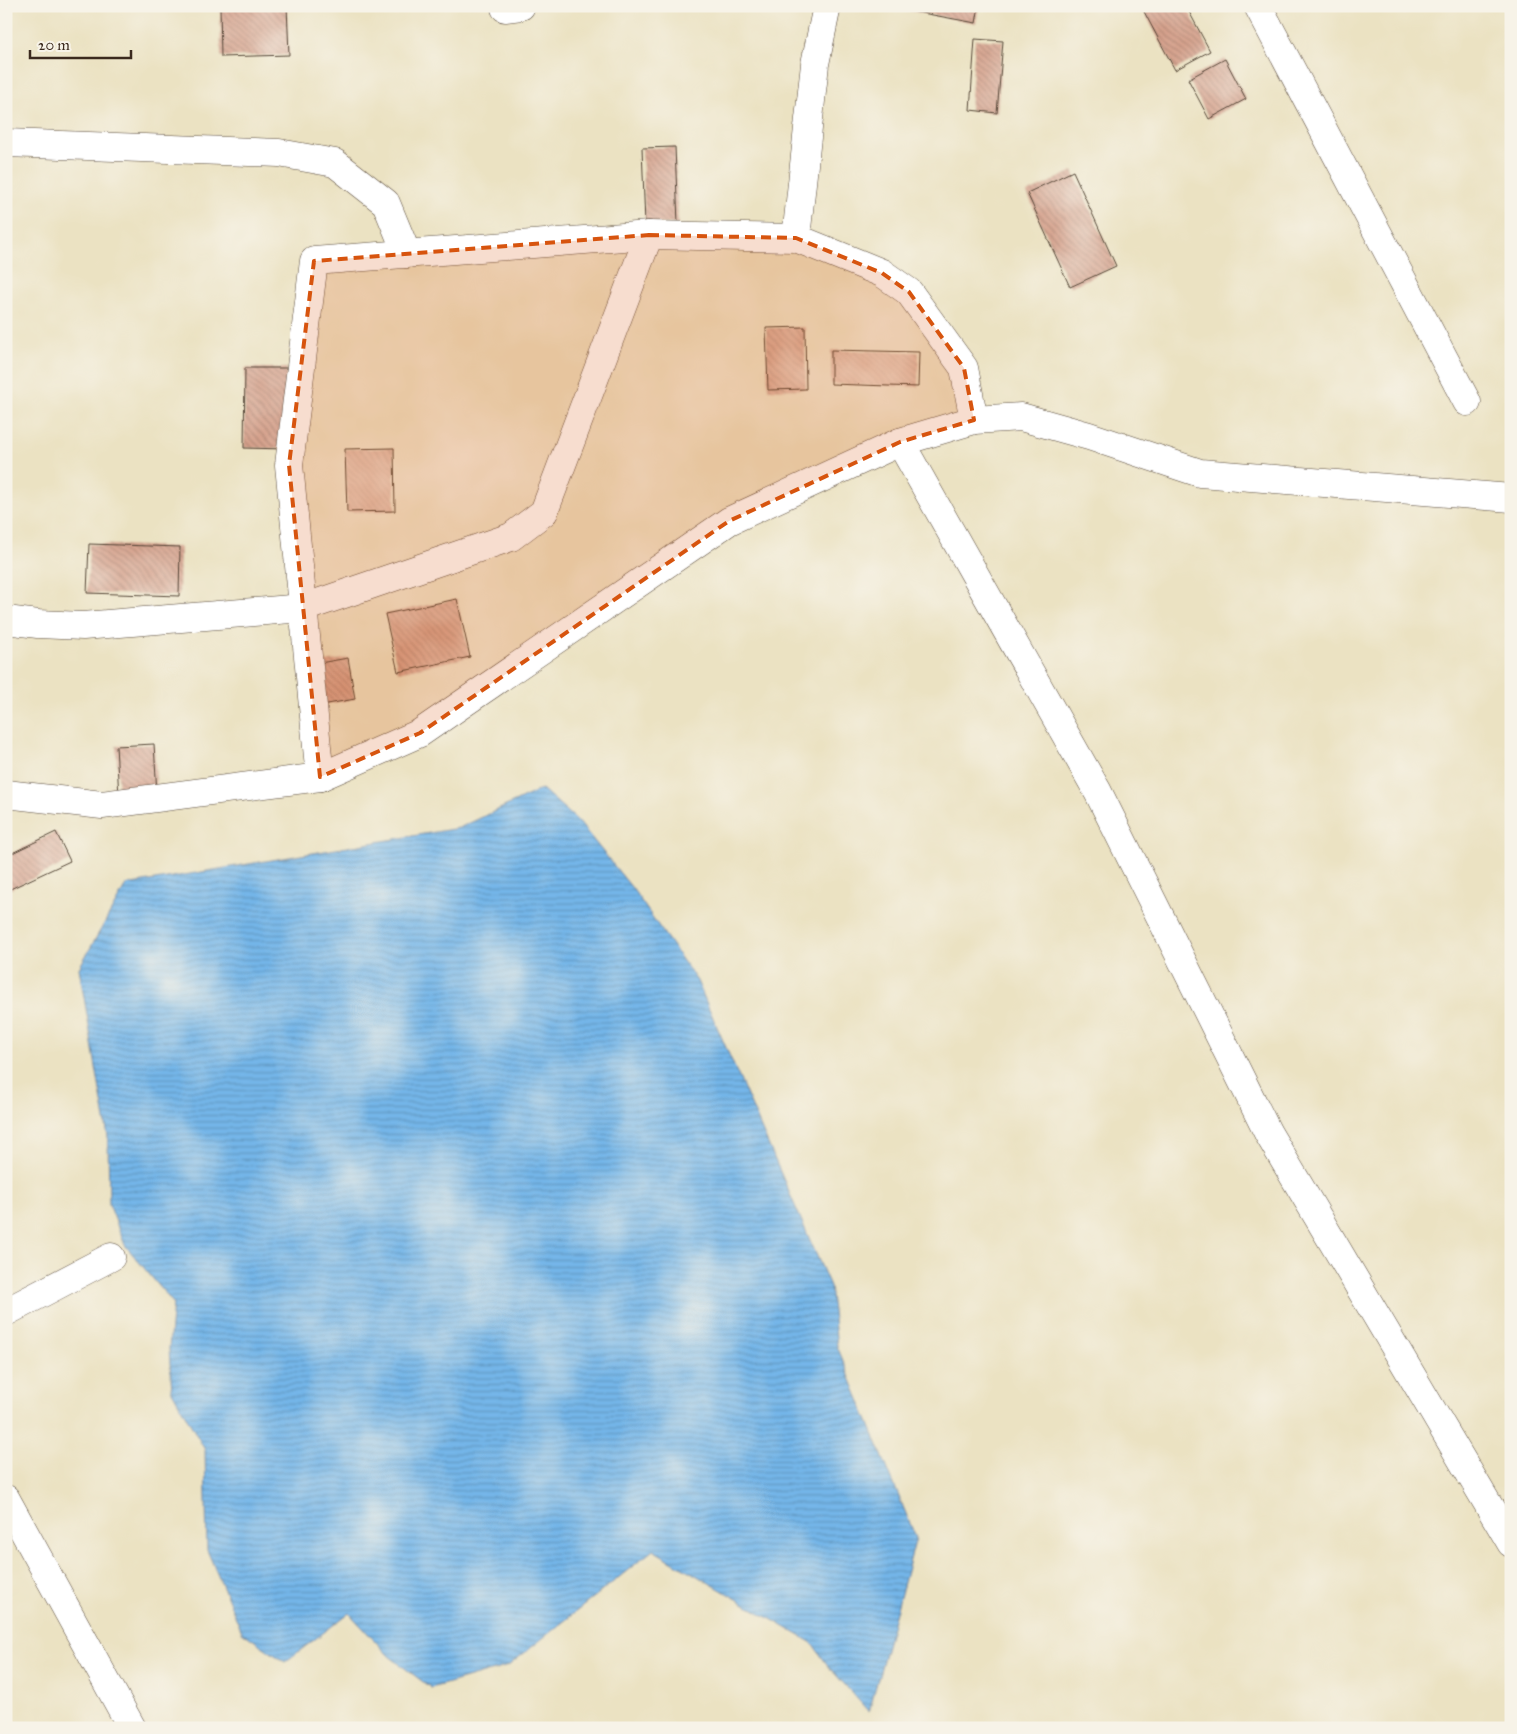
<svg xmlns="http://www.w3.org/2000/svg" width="1517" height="1734" font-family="'IM FELL Great Primer',serif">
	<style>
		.water { fill: url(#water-rules); stroke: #587084 }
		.building { fill: url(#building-back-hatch) }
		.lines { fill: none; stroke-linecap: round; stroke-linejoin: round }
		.minor-casing { stroke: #554637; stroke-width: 29 }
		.tertiary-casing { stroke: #554637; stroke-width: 29 }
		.minor { stroke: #fff; stroke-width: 28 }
		.tertiary { stroke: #fff; stroke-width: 28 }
		.marked { fill: #d7540e; fill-opacity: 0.2; stroke: #d7540e; stroke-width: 4; stroke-dasharray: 10 6; stroke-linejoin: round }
	</style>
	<defs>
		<pattern id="water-rules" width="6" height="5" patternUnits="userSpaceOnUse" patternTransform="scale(1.25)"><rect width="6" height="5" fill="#74b6e9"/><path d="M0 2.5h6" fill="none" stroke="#6094bc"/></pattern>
		<pattern id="building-back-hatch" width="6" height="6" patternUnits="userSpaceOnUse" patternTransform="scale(1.25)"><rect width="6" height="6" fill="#d5a08b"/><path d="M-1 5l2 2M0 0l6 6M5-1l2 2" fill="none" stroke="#ae8371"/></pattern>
	</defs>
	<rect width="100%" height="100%" fill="#f7f3e8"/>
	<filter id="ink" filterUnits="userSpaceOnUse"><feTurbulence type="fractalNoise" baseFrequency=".02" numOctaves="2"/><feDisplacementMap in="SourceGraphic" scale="10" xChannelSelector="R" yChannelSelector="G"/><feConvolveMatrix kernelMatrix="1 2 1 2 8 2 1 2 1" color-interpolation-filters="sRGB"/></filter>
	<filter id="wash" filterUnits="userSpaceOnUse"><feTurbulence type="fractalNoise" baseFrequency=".0096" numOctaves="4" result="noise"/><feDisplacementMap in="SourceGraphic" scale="20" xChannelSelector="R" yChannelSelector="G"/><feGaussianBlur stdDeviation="1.12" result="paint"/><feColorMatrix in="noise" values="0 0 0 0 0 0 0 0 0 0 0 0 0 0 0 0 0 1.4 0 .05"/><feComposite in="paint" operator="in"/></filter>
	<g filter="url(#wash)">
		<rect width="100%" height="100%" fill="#ebe2c2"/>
		<path class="water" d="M542,789L578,821L632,888L697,981L830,1286L837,1346L916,1538L869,1712L829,1667L812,1643L653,1550L508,1666L431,1688L389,1656L349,1613L285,1662L242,1632L207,1550L205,1450L172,1391L169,1349L173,1303L125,1245L109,1204L108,1137L79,968L126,885L459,828Z"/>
		<g id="blocks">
			<g class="building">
				<path d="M220,6H287L289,55L221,57Z"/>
				<path d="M884,6H979L976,23Z"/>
				<path d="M1141,6H1186L1210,51L1175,70Z"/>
				<path d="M975,39L1003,41L997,113L970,110Z"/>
				<path d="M1225,59L1246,99L1209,119L1188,79Z"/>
				<path d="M675,147L678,224H645L642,148Z"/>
				<path d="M1073,171L1116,266L1070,287L1027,193Z"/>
				<path d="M805,327L806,389L768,390L766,328Z"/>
				<path d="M831,350L919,352L918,387L831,384Z"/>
				<path d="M245,368H287L286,449L244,448Z"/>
				<path d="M394,448L395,511L347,512L345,449Z"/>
				<path d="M89,544L180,547L179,596L87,593Z"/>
				<path d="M457,599L470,657L398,672L385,614Z"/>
				<path d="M348,658L355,699L322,705L314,664Z"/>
				<path d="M154,744L157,794L119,796L116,746Z"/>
				<path d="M56,832L70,861L6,891V856Z"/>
			</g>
		</g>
	</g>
	<g filter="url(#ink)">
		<use href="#blocks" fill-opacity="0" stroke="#554637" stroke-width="1"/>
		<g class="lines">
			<g class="minor-casing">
				<g id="minor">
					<path d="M1258,6L1467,402"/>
					<path d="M505,8L521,6"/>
					<path d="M6,143L279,153L335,163L386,203L407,254"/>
					<path d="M796,238L815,64L827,6"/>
					<path d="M900,442L1098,792L1268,1133L1511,1543"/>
					<path d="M6,620L38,624L83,626L303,608L511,537L544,512L649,235"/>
					<path d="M320,777L289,465L314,261L649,235L796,238L882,273L909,292L964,368L974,420"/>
					<path d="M6,1312L111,1257"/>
					<path d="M6,1499L132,1728"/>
				</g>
			</g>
			<g class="tertiary-casing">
				<path id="tertiary" d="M6,794L102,805L320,777L420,733L729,521L900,442L974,420L1021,417L1089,436L1200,473L1511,498"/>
			</g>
			<use href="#minor" class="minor"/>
			<use href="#tertiary" class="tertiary"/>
		</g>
	</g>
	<path class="marked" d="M649,235L796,238L882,273L909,292L964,368L974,420L900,442L729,521L420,733L320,777L289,465L314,261Z"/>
	<rect width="1517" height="1734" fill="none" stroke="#f7f3e8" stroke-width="25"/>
	<path d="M30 50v8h101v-8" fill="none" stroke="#3b2a1e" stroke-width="2.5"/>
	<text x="38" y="50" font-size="15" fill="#3b2a1e" stroke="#f7f3e8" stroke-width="4" paint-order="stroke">20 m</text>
</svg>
